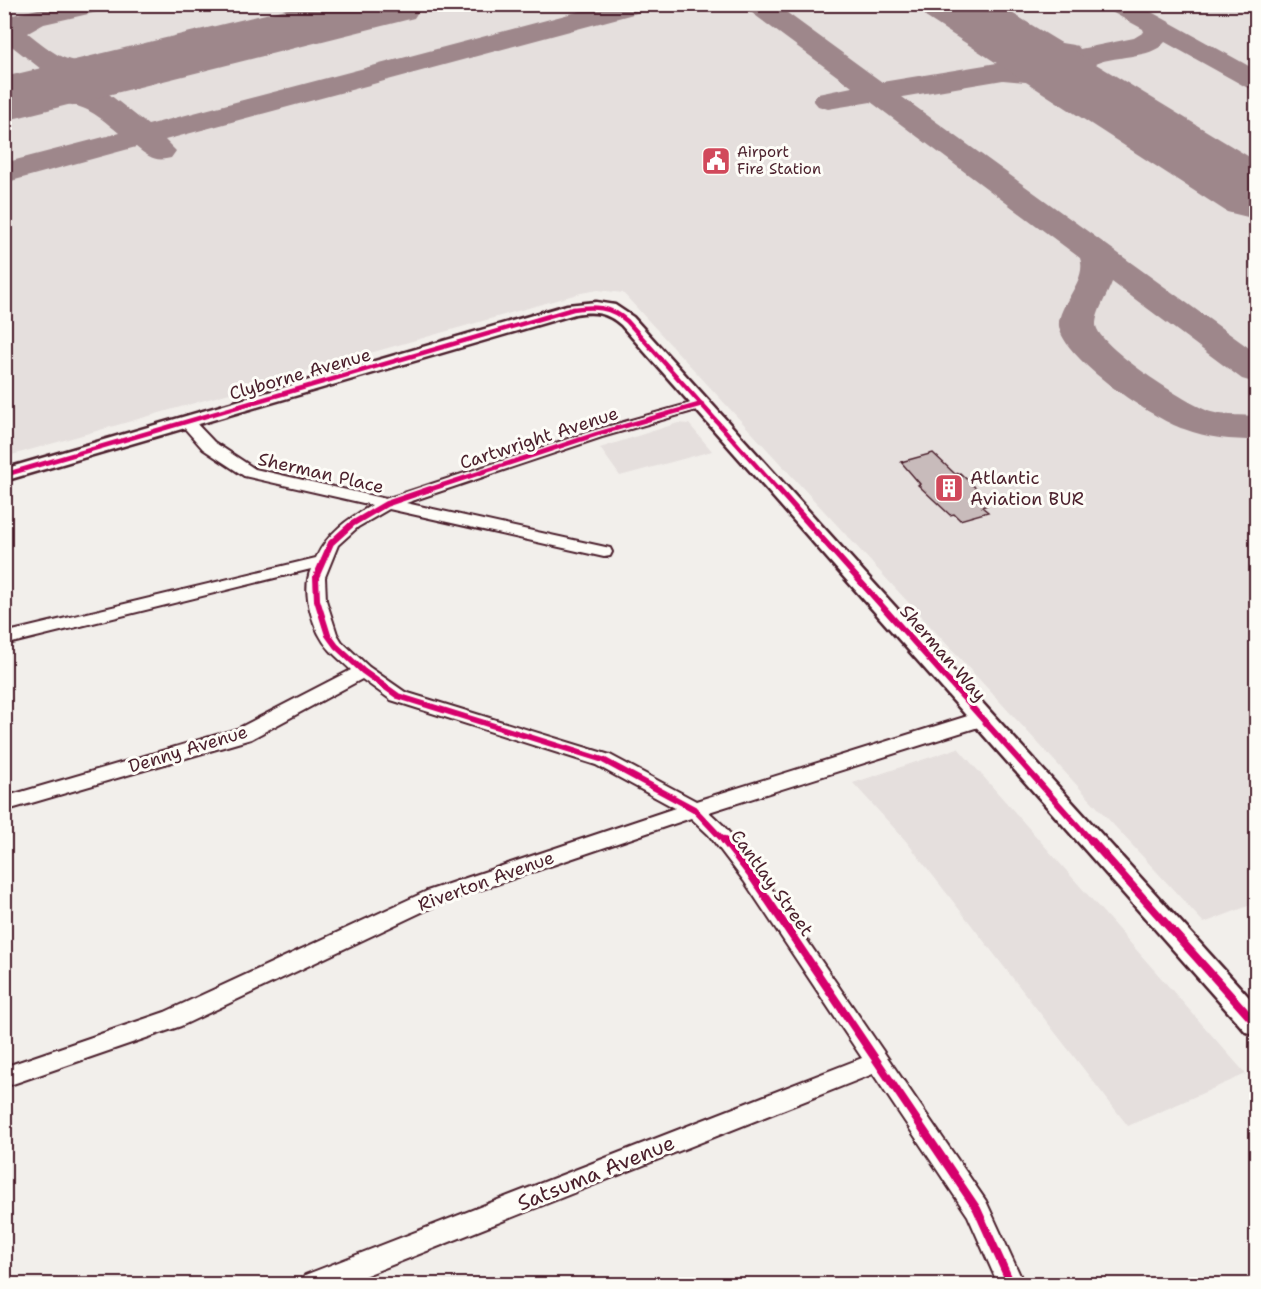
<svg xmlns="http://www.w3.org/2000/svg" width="1261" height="1289" font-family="'Shantell Sans',sans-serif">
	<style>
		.built { fill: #e5dfdd }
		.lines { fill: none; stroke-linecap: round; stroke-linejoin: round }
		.taxiway { fill: #9e878b; fill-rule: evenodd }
		.runway { fill: #9e878b; fill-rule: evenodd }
		.building { fill: #c8bbbb; stroke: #4a1f2b; stroke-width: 1.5 }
		.minor-casing { stroke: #4a1f2b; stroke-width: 4 }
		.major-casing { stroke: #4a1f2b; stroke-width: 5 }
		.minor { fill: #fdfcf7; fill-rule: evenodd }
		.major { fill: #fdfcf7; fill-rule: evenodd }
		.cycleway-far2-casing { stroke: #fdfcf7; stroke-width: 8 }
		.cycleway-far1-casing { stroke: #fdfcf7; stroke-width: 10 }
		.cycleway-casing { stroke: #fdfcf7; stroke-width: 11 }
		.cycleway-far2 { stroke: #d6006c; stroke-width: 4.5 }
		.cycleway-far1 { stroke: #d6006c; stroke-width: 6 }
		.cycleway { stroke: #d6006c; stroke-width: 8 }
		.labels { text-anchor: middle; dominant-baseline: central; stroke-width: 6; stroke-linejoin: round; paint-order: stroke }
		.far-poi-label { font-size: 15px; fill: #4a1f2b; stroke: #fdfcf7; text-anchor: start }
		.street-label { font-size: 18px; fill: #4a1f2b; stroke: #fdfcf7 }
		.poi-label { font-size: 18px; fill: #4a1f2b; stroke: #fdfcf7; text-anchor: start }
		.near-street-label { font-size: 21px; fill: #4a1f2b; stroke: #fdfcf7 }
	</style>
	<rect width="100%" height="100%" fill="#f2efeb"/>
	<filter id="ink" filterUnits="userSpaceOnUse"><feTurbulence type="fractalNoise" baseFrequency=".0167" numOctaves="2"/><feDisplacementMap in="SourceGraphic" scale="12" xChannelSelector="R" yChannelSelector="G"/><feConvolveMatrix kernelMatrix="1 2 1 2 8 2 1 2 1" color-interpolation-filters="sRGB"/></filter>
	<g filter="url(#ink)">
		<g class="built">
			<path d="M5,5H1256V903L1204,923L623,293L598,290L581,293L5,457Z"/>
			<path d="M678,423L689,424L712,451L620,476L600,448Z"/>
			<path d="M958,748L1246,1074L1128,1126L906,841L853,783Z"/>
		</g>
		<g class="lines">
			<g class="taxiway">
				<path d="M59,4H110L106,10L44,24L28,33C38,41 48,49 58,55C87,71 121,53 150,60L154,66L150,72L90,79L148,125L607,4H652L648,10L165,140L176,151L171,158C155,162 149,157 136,147L4,183V163L119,133C86,105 77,101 33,105C24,106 14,108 4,107V91L64,87L4,40V17Z"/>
				<path d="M744,4H775L882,82L1003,62L1060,69L1066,60C1043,56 995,53 980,32L984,26C1002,22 1014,33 1030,38C1045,42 1062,42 1078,46L1080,49L1134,38L1144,32L1143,29L1108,10L1104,4H1137L1256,70V90L1246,87L1165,42C1151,60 1112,54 1091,66L1089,73L1103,90L1098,96L1088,99L1047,84L1003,80L902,97L1256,353V383L1242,379L1112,282C1108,294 1096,312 1096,325C1097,346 1189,405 1211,412C1225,416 1242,415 1256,416V440C1232,440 1207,438 1184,429C1153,419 1063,359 1059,326C1057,305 1088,281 1080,258L871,102L828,109L818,106L813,100L818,94L852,87L748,10Z"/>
			</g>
			<g class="runway">
				<path d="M307,4H423L414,18L4,121V77Z"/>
				<path d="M918,4H997L1256,161V219L1227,212L927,18Z"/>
			</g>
		</g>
		<path class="building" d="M933,453L955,474L960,473L980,492L975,494L987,505L982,507L988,512L960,520L954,514L950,515L918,485L920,484L901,462Z"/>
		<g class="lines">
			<g class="minor-casing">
				<path id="minor" d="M702,400L709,404L707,407L602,437L406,503L610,548L612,552L610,556L604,557L389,509L358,527L338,545L325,577L326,600L337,634L342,642L369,667L405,692L610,755L696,801L974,714L981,713L988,714L990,719L988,724L709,812L723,825L758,869L986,1201L1024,1284H998L968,1216L873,1074L344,1284H301L305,1275L862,1058L744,881L709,835L691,818L441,903L181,1026L4,1087V1067L165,1012L427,891L675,808L596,765L391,700L362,679L251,739L4,811V797L237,729L351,670C344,663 336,657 330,650C313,632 301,592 311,569L4,645V633L316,558C328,532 348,519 372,505L244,476L203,449L180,423L183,420H193L214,442L255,469L386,499L592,431Z"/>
			</g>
			<g class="major-casing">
				<path id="major" d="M596,302L615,305L633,317L1256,1005V1035L1246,1032L621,325C606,312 594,311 575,314L4,481V469L567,305Z"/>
			</g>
			<use href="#minor" class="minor"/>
			<use href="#major" class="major"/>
			<g class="cycleway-far2-casing">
				<g id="cycleway-far2">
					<path d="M4,475L573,309C594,306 610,306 627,321L779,491"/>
					<path d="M425,491L597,434L702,404"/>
				</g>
			</g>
			<g class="cycleway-far1-casing">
				<g id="cycleway-far1">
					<path d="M430,489L386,504L352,524L331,543L316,577L317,600L328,635L336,646L363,671L398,696L603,760L694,809L725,842"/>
					<path d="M778,489L1092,842"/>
				</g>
			</g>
			<g class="cycleway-casing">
				<g id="cycleway">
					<path d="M724,840L751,875L977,1209L1011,1284"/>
					<path d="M1091,840L1256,1024"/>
				</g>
			</g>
			<use href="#cycleway-far2" class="cycleway-far2"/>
			<use href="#cycleway-far1" class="cycleway-far1"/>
			<use href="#cycleway" class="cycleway"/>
		</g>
	</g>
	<defs>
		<g id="civic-square" transform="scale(1.5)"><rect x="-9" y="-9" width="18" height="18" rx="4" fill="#d1495b" stroke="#fdfcf7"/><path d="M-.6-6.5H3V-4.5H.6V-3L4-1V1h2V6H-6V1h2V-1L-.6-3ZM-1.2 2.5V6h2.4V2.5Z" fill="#fff"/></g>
		<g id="building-square" transform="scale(1.5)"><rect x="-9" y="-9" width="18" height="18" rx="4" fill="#d1495b" stroke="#fdfcf7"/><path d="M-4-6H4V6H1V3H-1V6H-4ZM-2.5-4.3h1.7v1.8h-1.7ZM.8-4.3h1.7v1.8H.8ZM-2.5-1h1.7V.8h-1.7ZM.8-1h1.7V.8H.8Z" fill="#fff"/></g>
	</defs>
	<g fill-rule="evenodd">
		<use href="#civic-square" x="716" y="161"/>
		<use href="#building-square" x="949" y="488"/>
	</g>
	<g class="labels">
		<g class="far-poi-label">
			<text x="737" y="152">Airport<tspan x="737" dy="17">Fire Station</tspan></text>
		</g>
		<g class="street-label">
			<text transform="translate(300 374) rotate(-16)">Clyborne Avenue</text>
			<text transform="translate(539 438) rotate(-18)">Cartwright Avenue</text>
			<text transform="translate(321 473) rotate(13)">Sherman Place</text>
			<text transform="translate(943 653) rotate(49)">Sherman Way</text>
			<text transform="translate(188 749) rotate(-17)">Denny Avenue</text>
			<text transform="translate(486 881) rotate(-20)">Riverton Avenue</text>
			<text transform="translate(772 883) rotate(54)">Cantlay Street</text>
		</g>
		<g class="poi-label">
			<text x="970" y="478">Atlantic<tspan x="970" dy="21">Aviation BUR</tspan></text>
		</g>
		<g class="near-street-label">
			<text transform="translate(596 1173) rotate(-22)">Satsuma Avenue</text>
		</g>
	</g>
	<rect width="1261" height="1289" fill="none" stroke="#fdfcf7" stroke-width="24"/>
	<rect x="12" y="12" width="1237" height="1265" fill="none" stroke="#4a1f2b" stroke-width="2" filter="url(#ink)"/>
</svg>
